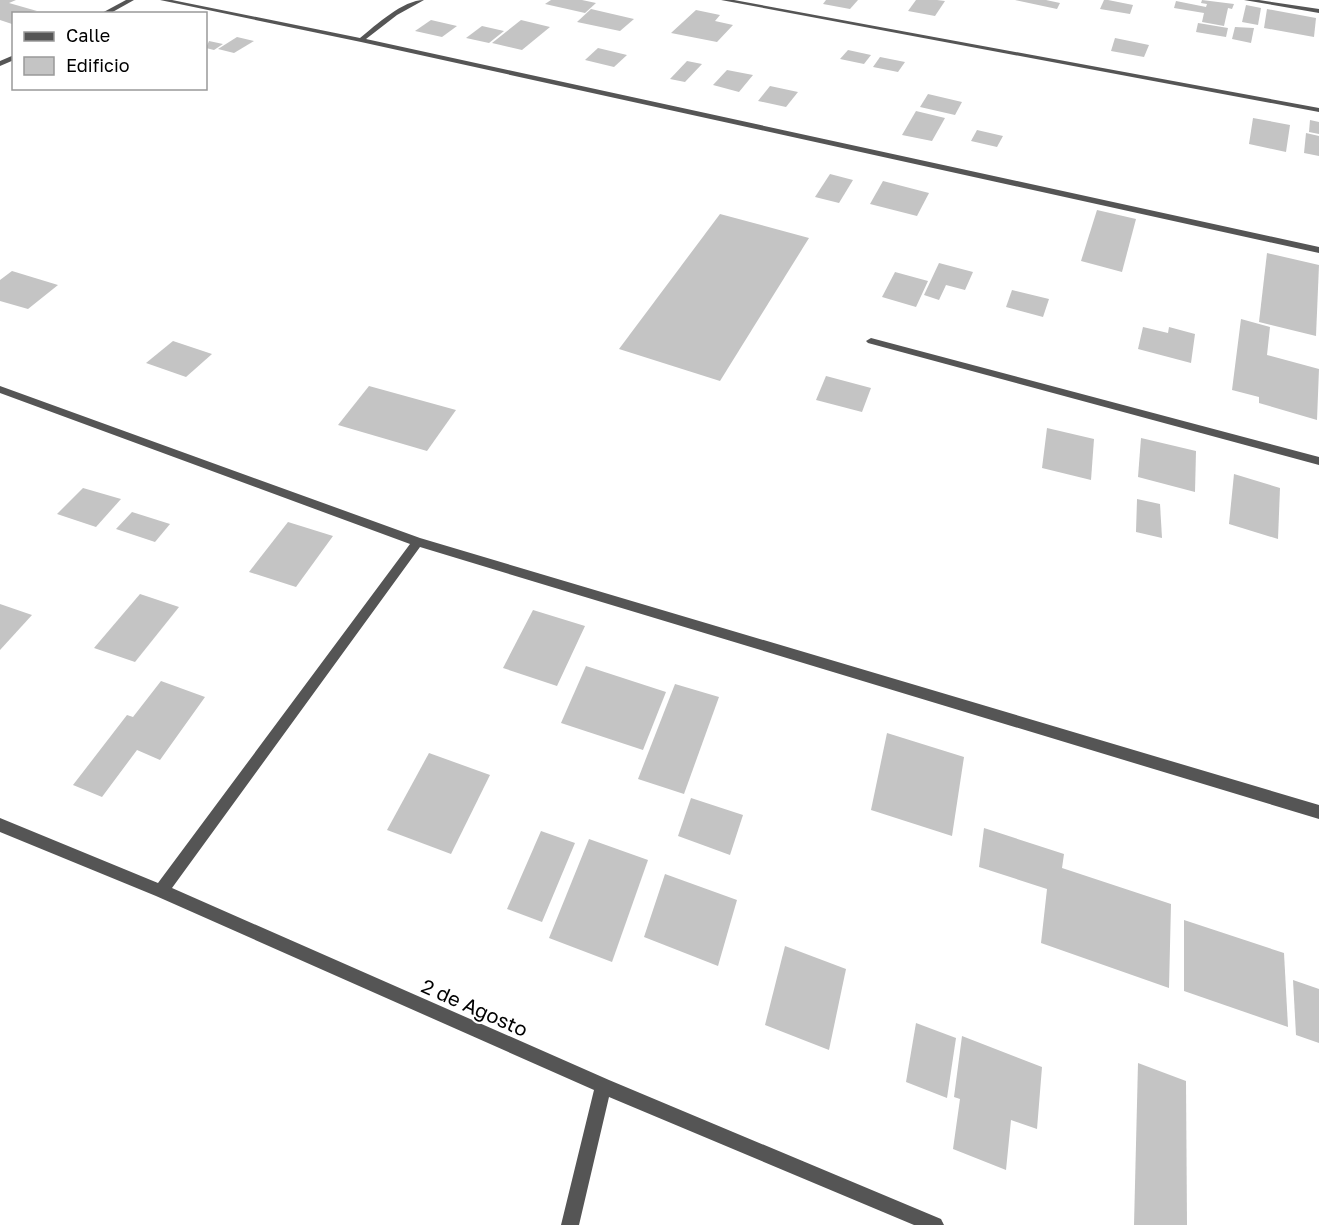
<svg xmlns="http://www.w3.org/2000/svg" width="1319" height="1225" font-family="'Golos Text',sans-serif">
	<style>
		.building { fill: #c4c4c4 }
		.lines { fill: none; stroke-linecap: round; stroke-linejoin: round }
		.minor { fill: #555; fill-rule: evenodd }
		.labels { text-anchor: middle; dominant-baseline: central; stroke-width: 4.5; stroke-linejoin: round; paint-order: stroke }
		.near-street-label { font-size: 20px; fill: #000; stroke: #fff }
	</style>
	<rect width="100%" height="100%" fill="#fff"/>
	<g class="building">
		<path d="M0,0H16L9,3L37,11L14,14L12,24L0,20Z"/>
		<path d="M551,0H582L596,3L585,13L545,4Z"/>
		<path d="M826,0H858L850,9L823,4Z"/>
		<path d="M916,0H937L945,1L935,16L908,11Z"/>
		<path d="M1015,0H1046L1060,3L1057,9Z"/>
		<path d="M1104,0H1108L1133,5L1130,14L1100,9Z"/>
		<path d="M1202,0L1234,4L1232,9L1228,8L1224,26L1202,22L1204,13L1174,8L1176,1L1206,7L1207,4L1201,3Z"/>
		<path d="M1246,5L1261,8L1258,25L1242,22Z"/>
		<path d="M591,9L634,19L620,31L577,22Z"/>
		<path d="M1267,9L1316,18L1314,37L1264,28Z"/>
		<path d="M696,10L720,15L715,21L733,25L717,42L671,33Z"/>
		<path d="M431,20L457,26L442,37L415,31Z"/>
		<path d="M521,20L550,27L522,50L492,43Z"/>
		<path d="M1198,23L1228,28L1226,37L1196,32Z"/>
		<path d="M482,26L504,31L489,43L466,38Z"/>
		<path d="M1235,27L1254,28L1251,43L1232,39Z"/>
		<path d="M237,37L254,41L234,53L218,49Z"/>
		<path d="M1115,38L1149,45L1144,57L1111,51Z"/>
		<path d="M209,41L223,44L214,50L206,48Z"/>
		<path d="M598,48L627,55L614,67L585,60Z"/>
		<path d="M848,50L871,55L864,64L840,59Z"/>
		<path d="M880,57L905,62L898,72L873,67Z"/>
		<path d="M687,61L702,64L685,82L670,79Z"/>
		<path d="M727,70L753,75L739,92L713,85Z"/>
		<path d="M770,86L798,92L786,107L758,101Z"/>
		<path d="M928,94L962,102L955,115L920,107Z"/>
		<path d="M916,111L945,118L932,141L902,135Z"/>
		<path d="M1253,118L1290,125L1286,152L1249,144Z"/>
		<path d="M1310,120L1319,122V134L1309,132Z"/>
		<path d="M977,130L1003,136L997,147L971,141Z"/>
		<path d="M1306,133L1319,136V156L1304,153Z"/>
		<path d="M830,174L853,180L839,203L815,197Z"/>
		<path d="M883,181L929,193L917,216L870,204Z"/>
		<path d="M1097,210L1136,219L1122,272L1081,261Z"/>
		<path d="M720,214L809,238L720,381L619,349Z"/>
		<path d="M1267,253L1319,265L1316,336L1259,322Z"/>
		<path d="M939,263L973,272L965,290L946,285L939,300L924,295Z"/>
		<path d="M12,271L58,285L28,309L0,301V280Z"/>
		<path d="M895,272L928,281L916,307L882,297Z"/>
		<path d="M1012,290L1049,299L1043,317L1006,307Z"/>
		<path d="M1241,319L1270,327L1267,355L1319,369L1317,420L1259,403V397L1232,390Z"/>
		<path d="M1143,327L1168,333L1169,327L1195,334L1191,363L1138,349Z"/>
		<path d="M173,341L212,354L186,377L146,363Z"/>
		<path d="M826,376L871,388L862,412L816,400Z"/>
		<path d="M369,386L456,410L427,451L338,425Z"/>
		<path d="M1047,428L1094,439L1091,480L1042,468Z"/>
		<path d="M1141,438L1196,451L1195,492L1138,477Z"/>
		<path d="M1234,474L1280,488L1278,539L1229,524Z"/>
		<path d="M83,488L121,499L96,527L57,514Z"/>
		<path d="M1137,499L1160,504L1162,538L1136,532Z"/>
		<path d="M132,512L170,524L155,542L116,529Z"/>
		<path d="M288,522L333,536L296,587L249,572Z"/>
		<path d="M140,594L179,607L135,662L94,648Z"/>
		<path d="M0,604L32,615L0,650Z"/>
		<path d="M533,610L585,626L557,686L503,668Z"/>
		<path d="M586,666L666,692L643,750L561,723Z"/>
		<path d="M161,681L205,697L160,760L137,750L102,797L73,785L127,715L133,717Z"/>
		<path d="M675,684L719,697L684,794L638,779Z"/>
		<path d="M887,733L964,757L952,836L871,810Z"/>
		<path d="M429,753L490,775L451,854L387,830Z"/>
		<path d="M691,798L743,815L730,855L678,836Z"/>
		<path d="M984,828L1064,854L1062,868L1171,904L1169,988L1041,943L1047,889L979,867Z"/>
		<path d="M541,831L575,843L542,922L507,909Z"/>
		<path d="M589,839L648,860L612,962L549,938Z"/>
		<path d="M665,874L737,900L718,966L644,937Z"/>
		<path d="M1184,920L1284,953L1288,1027L1184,991Z"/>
		<path d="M785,946L846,969L829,1050L765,1025Z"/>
		<path d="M1293,980L1319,989V1043L1296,1035Z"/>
		<path d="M916,1023L956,1038L947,1098L906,1082Z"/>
		<path d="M962,1036L1042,1067L1037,1129L1011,1120L1006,1170L953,1149L960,1099L954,1097Z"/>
		<path d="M1138,1063L1186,1081L1187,1225H1134Z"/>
	</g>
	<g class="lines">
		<g class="minor">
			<path d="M126,0H134L109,14H100Z"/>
			<path d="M160,0H172L360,38C376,25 403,0 424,0L397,15L366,39L1319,247V253L361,42Z"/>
			<path d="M721,0H734L1319,108V112Z"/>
			<path d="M1244,0H1259L1319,9V13Z"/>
			<path d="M14,55V60L0,66V61Z"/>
			<path d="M871,338L1319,457V465L868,343L866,341Z"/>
			<path d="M0,386L420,538L1319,805V819L420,547L172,888L609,1080L941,1219L944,1225H914L609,1097L579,1225H561L594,1090L156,896L0,832V818L158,883L410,544L0,393Z"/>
		</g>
	</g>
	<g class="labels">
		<g class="near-street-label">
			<text transform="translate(475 1007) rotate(24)">2 de Agosto</text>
		</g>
	</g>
	<rect x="12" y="12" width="195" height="78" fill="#ffffff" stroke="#999999" stroke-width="1.5"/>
	<rect x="24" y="32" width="30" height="9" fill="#555555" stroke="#999999" stroke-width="1.5"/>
	<text x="66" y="42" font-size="18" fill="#000000">Calle</text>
	<rect x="24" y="57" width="30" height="18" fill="#c4c4c4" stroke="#999999" stroke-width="1.5"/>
	<text x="66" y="72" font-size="18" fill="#000000">Edificio</text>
</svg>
